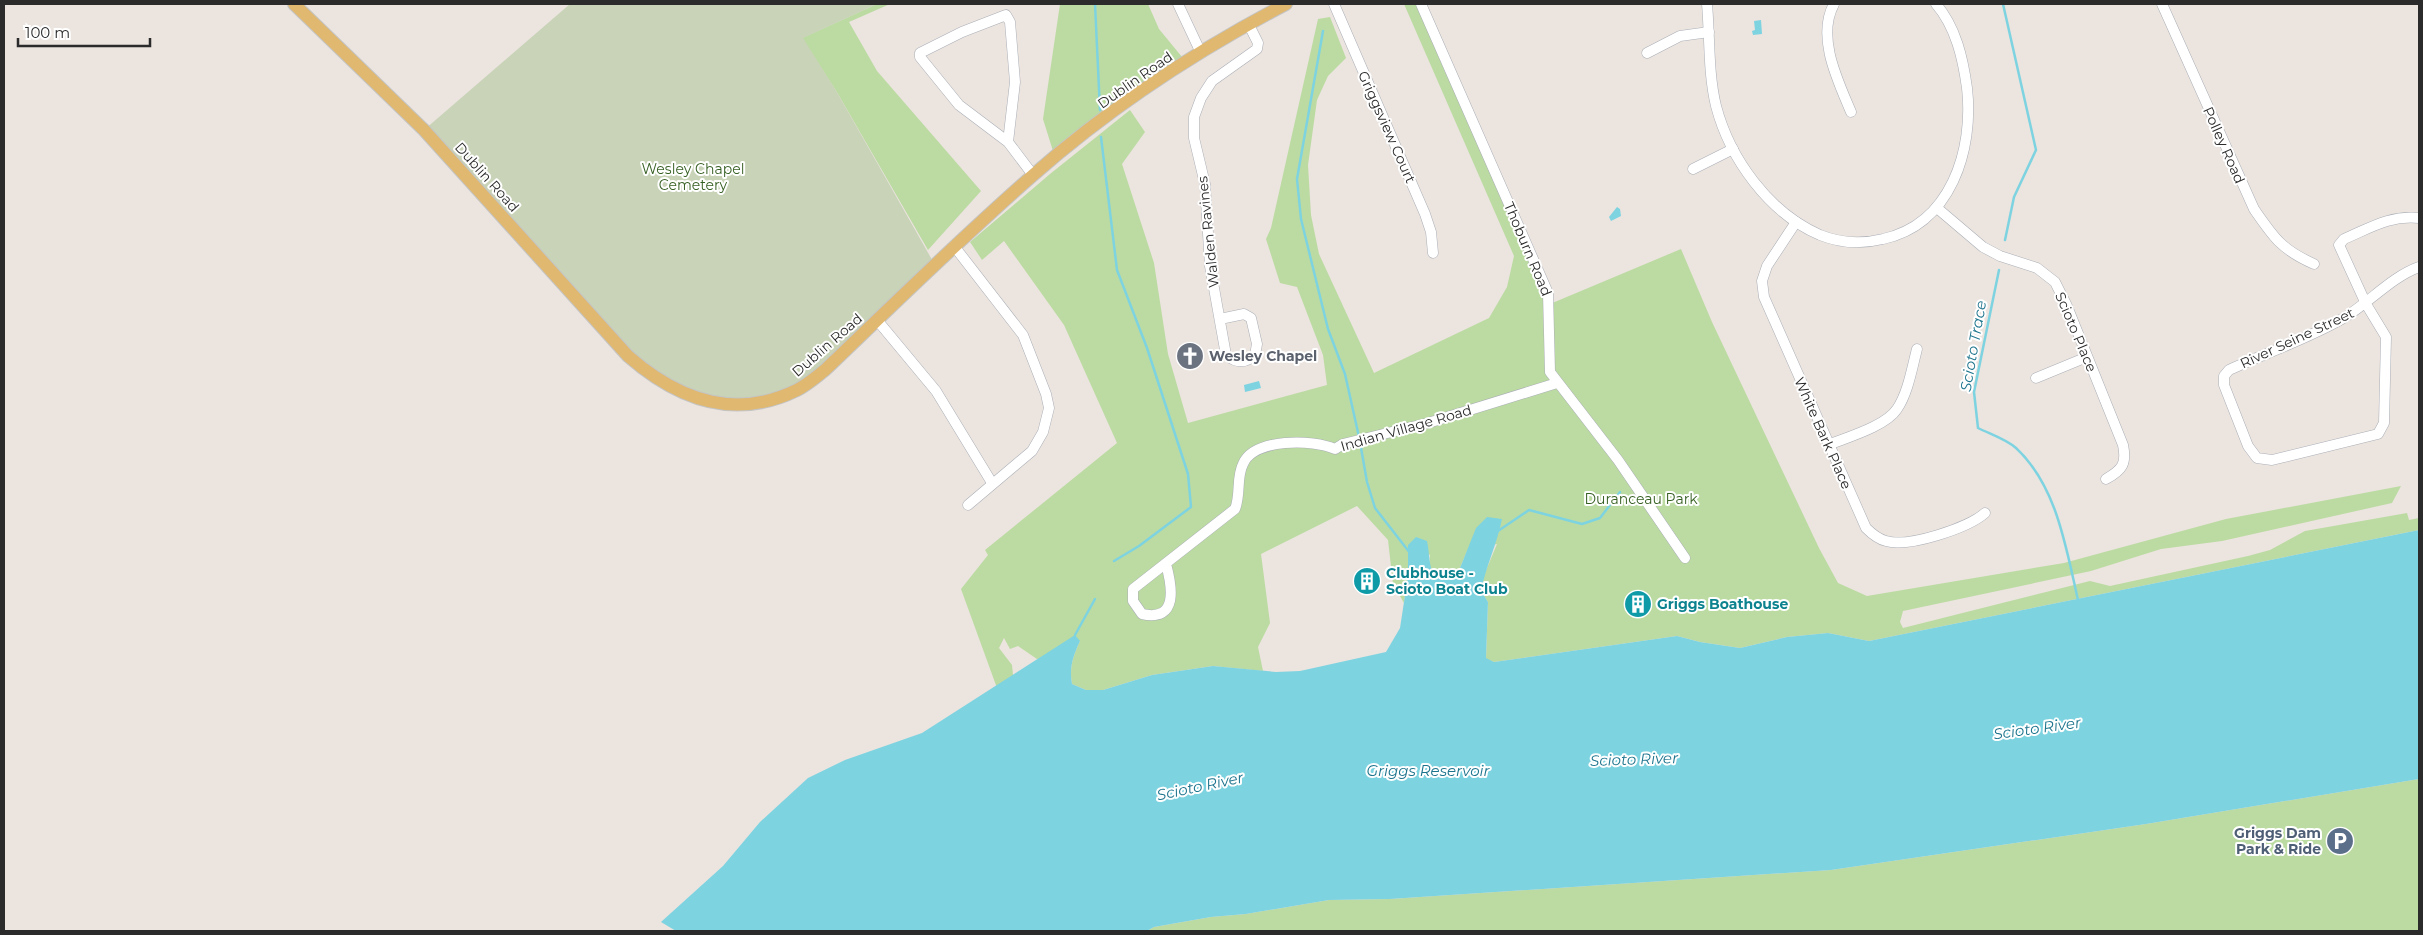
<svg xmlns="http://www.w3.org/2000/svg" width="2423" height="935" font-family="Montserrat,sans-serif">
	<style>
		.green { fill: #bcdba2 }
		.cemetery { fill: #c9d3b8 }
		.water { fill: #7ed3e1 }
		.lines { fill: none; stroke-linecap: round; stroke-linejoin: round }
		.stream { stroke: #7ed3e1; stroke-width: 2.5 }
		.minor-casing { stroke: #abafb6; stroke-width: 11 }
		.major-casing { stroke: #c4c4c4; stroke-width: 14 }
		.minor { stroke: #fff; stroke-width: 10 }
		.major { stroke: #e0b86f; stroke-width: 12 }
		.labels { text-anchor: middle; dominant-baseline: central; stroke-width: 4; stroke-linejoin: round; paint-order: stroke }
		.street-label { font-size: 14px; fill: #2b2b2b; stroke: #fff }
		.park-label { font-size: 14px; fill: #376023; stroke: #fff }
		.worship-label { font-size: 14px; font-weight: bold; fill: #5b616d; stroke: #fff; text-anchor: start }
		.culture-label { font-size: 14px; font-weight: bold; fill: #0d838f; stroke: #fff; text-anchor: start }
		.service-label { font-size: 14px; font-weight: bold; fill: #4e5e75; stroke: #fff; text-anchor: end }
		.water-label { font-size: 15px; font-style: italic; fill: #1d748d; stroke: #fff }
	</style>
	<rect width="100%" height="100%" fill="#ebe4df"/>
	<g class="green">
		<path d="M877,4H890L849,22L877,71L981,191L928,250L838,94L802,38Z"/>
		<path d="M1060,4H1148L1159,29L1182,57L1122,97L1053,151L1043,119Z"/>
		<path d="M1404,4H1417L1550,304L1681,249L1712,322L1819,548L1838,583L1867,596L2064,563L2226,519L2401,486L2392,503L2222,541L2161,549L2091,571L1903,611L1900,622L1903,628L2090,581L2110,586L2248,556L2270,550L2305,531L2407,513L2409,520L2419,518V530L1869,641L1828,633L1787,637L1740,648L1700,642L1677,636L1494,662L1486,659L1488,602L1481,592L1484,575L1497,544L1467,551L1456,578L1435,577L1429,567L1430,555L1408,546V576L1404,603L1393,584L1388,540L1357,506L1261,554L1270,623L1258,647L1263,671L1213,666L1152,675L1103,690H1086L1072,684C1069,668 1073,656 1080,641L1043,658L1037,659L1018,646L1010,649L1004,638L999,648L1012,665L1014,685L1001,699L961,589L988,555L985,550L1117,443L1064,325L1004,241L982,260L970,242L1050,174L1130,110L1145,132L1122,164L1154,263L1168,354L1188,423L1327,385L1323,355L1297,287L1280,283L1266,239L1271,228L1318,19L1330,17L1346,58L1328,76L1317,100L1308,165L1311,215L1319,254L1374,373L1489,318L1507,287L1514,256Z"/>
		<path d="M2419,779V931H1147L1154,927L1211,917L1246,914L1329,900L1390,899L1831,870L2146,824Z"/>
	</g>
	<path class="cemetery" d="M570,4H877L803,38L838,94L935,265L799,389L722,404L656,379L424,130Z"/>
	<g class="water">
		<path d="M1761,20L1762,34L1753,35L1752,31L1755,30L1754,21Z"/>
		<path d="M1617,207L1620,209L1621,216L1611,221L1609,217Z"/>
		<path d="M1259,381L1261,388L1245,392L1244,385Z"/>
		<path d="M1487,517L1502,519C1497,544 1486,566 1481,591L1488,602L1486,658L1494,662L1677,636L1700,642L1740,648L1787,637L1828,633L1869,641L2419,530V779L2146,824L1831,870L1390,899L1329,900L1246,914L1211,917L1154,927L1147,931H676L661,922L723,866L760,822L808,778L845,760L922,733L1075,635L1080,641C1073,656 1069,668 1072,684L1086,690H1103L1152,675L1213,666L1276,672L1300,671L1386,652L1400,628L1408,576V545L1416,537L1427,541C1430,554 1428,565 1435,577L1456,578L1476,528Z"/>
	</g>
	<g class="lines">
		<g class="stream">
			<path d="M1095,4L1100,110"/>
			<path d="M2003,4L2036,150L2014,197L2005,240"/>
			<path d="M1323,31L1297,179L1301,219L1328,329L1345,374L1359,437"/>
			<path d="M1101,137L1117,270L1147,348L1188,474L1191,507L1139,546L1114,561"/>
			<path d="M1999,270L1974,392L1978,428C1990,434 2006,439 2016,448C2057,486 2066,548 2078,600"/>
			<path d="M1360,442L1367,482L1375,508L1410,553"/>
			<path d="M1498,531L1529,510L1582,524L1600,518L1620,492"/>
			<path d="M1075,635L1095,599"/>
		</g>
		<g class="minor-casing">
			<g id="minor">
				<path d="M1178,4L1201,53"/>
				<path d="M1334,4L1425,214L1431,232L1433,253"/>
				<path d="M1421,4L1548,293L1550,372L1618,460L1685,558"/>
				<path d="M1707,4C1710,37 1708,73 1716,106C1730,159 1769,213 1820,235C1840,243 1863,244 1883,239C1951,224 1974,150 1967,88C1963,59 1956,27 1936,4"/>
				<path d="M1834,4C1816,37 1838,81 1851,112"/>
				<path d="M2162,4L2254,209C2274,238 2282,250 2314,264"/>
				<path d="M1647,53L1680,36L1709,32"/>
				<path d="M1008,142L1015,82L1010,22L1006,15L962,32L920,53V57L959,105L1008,142L1033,175"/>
				<path d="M1693,169L1733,149"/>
				<path d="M1937,208L1983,247L2000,256L2037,268L2055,282L2067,306L2123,445C2127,464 2122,470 2106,479"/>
				<path d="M2419,218C2390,215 2370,228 2344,239L2339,245L2366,304L2386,337L2384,423L2378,434L2272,460L2257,458L2248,446L2224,385V376L2229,370C2266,353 2307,339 2342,319C2368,304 2391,277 2419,267"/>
				<path d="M1796,222L1767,266L1762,281L1764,297L1866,528C1871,533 1878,539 1886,541C1908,548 1968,528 1985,513"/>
				<path d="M954,246L1023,335L1046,394L1049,408L1043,432L1032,451L968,505"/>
				<path d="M1220,319L1244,314L1251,318L1257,344L1255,355C1245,364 1236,363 1226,355L1210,266L1205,184L1194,138V117L1201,98L1212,81L1257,49L1258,43L1249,25"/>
				<path d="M877,320L936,391L992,483"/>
				<path d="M2036,378L2087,357"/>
				<path d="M1828,445C1848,437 1886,426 1897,409C1908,393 1912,368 1917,349"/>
				<path d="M1166,564C1172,586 1179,622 1142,614L1133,601V589L1235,509C1241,494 1236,478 1243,464C1254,438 1313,439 1335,449L1343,444L1428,423L1557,383"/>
			</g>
		</g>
		<g class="major-casing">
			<path id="major" d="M294,4L424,130L628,356C677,399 734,421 797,390C807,385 816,377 825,370C893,305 961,238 1032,176C1108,109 1196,51 1286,4"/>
		</g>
		<use href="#minor" class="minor"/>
		<use href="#major" class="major"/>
	</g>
	<defs>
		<g id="church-disc" transform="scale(1.4375)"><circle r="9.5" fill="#6b7280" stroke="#fff"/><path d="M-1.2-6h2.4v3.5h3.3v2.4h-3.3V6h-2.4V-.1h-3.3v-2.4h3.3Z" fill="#fff"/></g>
		<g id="building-disc" transform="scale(1.4375)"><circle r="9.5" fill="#0f9aa8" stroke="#fff"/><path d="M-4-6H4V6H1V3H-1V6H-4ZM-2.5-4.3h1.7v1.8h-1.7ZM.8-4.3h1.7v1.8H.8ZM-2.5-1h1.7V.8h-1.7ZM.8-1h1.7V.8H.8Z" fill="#fff"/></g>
		<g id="parking-disc" transform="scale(1.4375)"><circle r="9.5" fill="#5c6f8a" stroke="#fff"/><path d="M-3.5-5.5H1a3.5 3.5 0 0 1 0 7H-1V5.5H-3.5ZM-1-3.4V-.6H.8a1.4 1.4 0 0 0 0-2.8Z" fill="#fff"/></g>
	</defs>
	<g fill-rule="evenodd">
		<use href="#church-disc" x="1190" y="356"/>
		<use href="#building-disc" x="1367" y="581"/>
		<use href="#building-disc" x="1638" y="604"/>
		<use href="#parking-disc" x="2340" y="841"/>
	</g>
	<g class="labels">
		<g class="street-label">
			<text transform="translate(1135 80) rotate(-35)">Dublin Road</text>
			<text transform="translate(1387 127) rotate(66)">Griggsview Court</text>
			<text transform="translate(2224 145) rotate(66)">Polley Road</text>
			<text transform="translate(487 177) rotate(48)">Dublin Road</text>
			<text transform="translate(1208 232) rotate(-96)">Walden Ravines</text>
			<text transform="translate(1528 249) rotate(67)">Thoburn Road</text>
			<text transform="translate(2076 332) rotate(67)">Scioto Place</text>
			<text transform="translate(2297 338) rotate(-25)">River Seine Street</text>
			<text transform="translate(827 345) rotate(-41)">Dublin Road</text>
			<text transform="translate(1406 428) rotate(-16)">Indian Village Road</text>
			<text transform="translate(1823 433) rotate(66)">White Bark Place</text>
		</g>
		<g class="park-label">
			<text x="693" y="169">Wesley Chapel<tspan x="693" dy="16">Cemetery</tspan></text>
			<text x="1641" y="499">Duranceau Park</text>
		</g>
		<g class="worship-label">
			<text x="1209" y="356">Wesley Chapel</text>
		</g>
		<g class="culture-label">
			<text x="1386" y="573">Clubhouse -<tspan x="1386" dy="16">Scioto Boat Club</tspan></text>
			<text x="1657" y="604">Griggs Boathouse</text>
		</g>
		<g class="service-label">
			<text x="2321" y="833">Griggs Dam<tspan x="2321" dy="16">Park &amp; Ride</tspan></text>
		</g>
		<g class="water-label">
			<text transform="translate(1973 346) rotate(-80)">Scioto Trace</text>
			<text transform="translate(2037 728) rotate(-8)">Scioto River</text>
			<text transform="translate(1634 759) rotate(-2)">Scioto River</text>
			<text x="1428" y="770">Griggs Reservoir</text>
			<text transform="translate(1200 786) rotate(-12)">Scioto River</text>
		</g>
	</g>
	<rect width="2423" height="935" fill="none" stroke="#2b2b2b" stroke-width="10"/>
	<path d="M18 38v8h132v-8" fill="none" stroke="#2b2b2b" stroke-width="2.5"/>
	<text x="25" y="38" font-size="15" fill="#2b2b2b" stroke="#ffffff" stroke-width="4" paint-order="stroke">100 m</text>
</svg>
